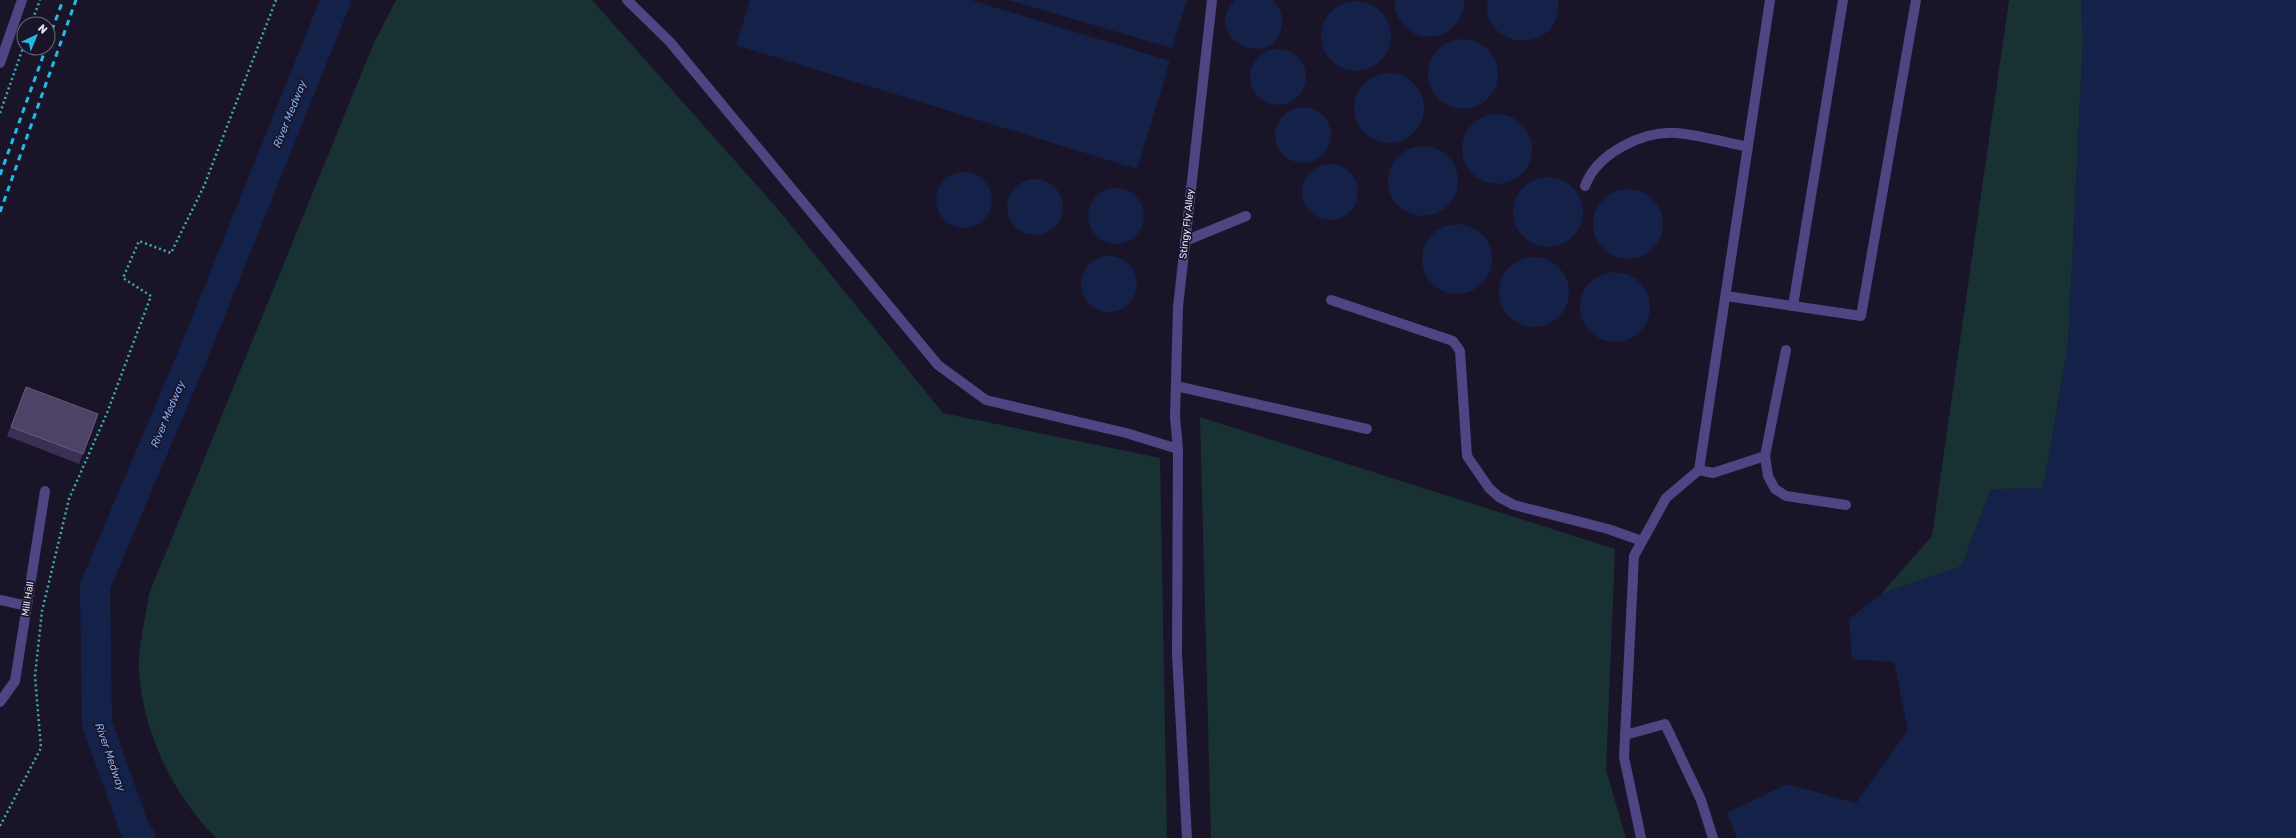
<svg xmlns="http://www.w3.org/2000/svg" width="2296" height="838" font-family="Rubik,sans-serif">
	<style>
		.green { fill: #183133 }
		.water { fill: #142148 }
		.lines { fill: none; stroke-linecap: round; stroke-linejoin: round }
		.river { stroke: #142148; stroke-width: 30 }
		.path { stroke: #3faab0; stroke-width: 2.5; stroke-dasharray: 2 3; stroke-linecap: butt }
		.minor { stroke: #4e4583; stroke-width: 10 }
		.rail { stroke: #22bbe6; stroke-width: 3; stroke-dasharray: 6 5; stroke-linecap: butt }
		.wall { fill: #3c2f55 }
		.building { fill: #4e4266; stroke: #665b7e }
		.labels { text-anchor: middle; dominant-baseline: central; stroke-width: 3.5; stroke-linejoin: round; paint-order: stroke }
		.street-label { font-size: 10px; fill: #e7e0fb; stroke: #1a1429 }
		.water-label { font-size: 11px; font-style: italic; fill: #7aabf0; stroke: #1a1429 }
	</style>
	<rect width="100%" height="100%" fill="#1a1429"/>
	<g class="green">
		<path d="M396,0H592L777,208L943,413L1160,458L1167,838H216C173,795 144,734 139,673C137,654 146,616 149,594L373,45Z"/>
		<path d="M2009,0H2081L2083,41L2068,347L2043,489H1991L1962,566L1881,594L1932,536Z"/>
		<path d="M1200,417L1615,549L1606,770L1626,838H1211Z"/>
	</g>
	<g class="water">
		<path d="M750,0H971L1170,61L1137,169L736,45Z"/>
		<path d="M1008,0H1187L1172,48Z"/>
		<path d="M1235,0H1273C1280,7 1283,16 1282,25C1274,74 1198,38 1235,0Z"/>
		<path d="M1394,0H1465C1461,49 1397,49 1394,0Z"/>
		<path d="M1488,0H1558C1559,7 1558,15 1555,21C1539,57 1478,39 1488,0Z"/>
		<path d="M2081,0H2296V838H1737L1727,813L1787,784L1856,803L1908,730L1894,662L1852,659L1849,619L1881,594L1962,566L1991,489L2043,488L2068,347L2083,41Z"/>
		<circle cx="1356" cy="36" r="35"/>
		<circle cx="1463" cy="74" r="35"/>
		<circle cx="1278" cy="77" r="28"/>
		<circle cx="1389" cy="108" r="35"/>
		<circle cx="1303" cy="135" r="28"/>
		<circle cx="1497" cy="149" r="35"/>
		<circle cx="1423" cy="181" r="35"/>
		<circle cx="1330" cy="192" r="28"/>
		<circle cx="964" cy="200" r="28"/>
		<circle cx="1548" cy="212" r="35"/>
		<circle cx="1035" cy="207" r="28"/>
		<circle cx="1116" cy="216" r="28"/>
		<circle cx="1628" cy="224" r="35"/>
		<circle cx="1457" cy="259" r="35"/>
		<circle cx="1109" cy="284" r="28"/>
		<circle cx="1534" cy="292" r="35"/>
		<circle cx="1615" cy="307" r="35"/>
	</g>
	<g class="lines">
		<path class="river" d="M141,838L136,833L97,723L95,586L193,355L336,0"/>
		<g class="path">
			<path d="M31,24L40,0"/>
			<path d="M0,113L24,45"/>
			<path d="M0,826L41,748L35,676L42,611L69,499L107,413L151,296L123,278L139,241L171,253L204,186L276,0"/>
		</g>
		<g class="minor">
			<path d="M627,0L670,42L938,365L986,400L1126,433L1178,449"/>
			<path d="M0,63L22,0"/>
			<path d="M1585,186C1597,153 1643,131 1676,133C1700,135 1724,142 1748,147"/>
			<path d="M1185,241L1246,216"/>
			<path d="M1726,296L1861,316L1916,0"/>
			<path d="M1331,300L1453,341L1460,351L1467,456L1489,488L1499,497L1514,505L1608,529L1642,541"/>
			<path d="M1793,306L1843,0"/>
			<path d="M1786,350L1765,456L1768,476L1775,489L1786,496L1846,505"/>
			<path d="M1176,386L1367,429"/>
			<path d="M1699,470L1713,473L1765,456"/>
			<path d="M0,600L27,606"/>
			<path d="M0,702L15,681L45,491"/>
			<path d="M1625,735L1665,724L1701,800L1713,838"/>
			<path d="M1187,838L1177,654L1178,449L1175,417L1178,307L1212,0"/>
			<path d="M1641,838L1624,757L1634,556L1666,498L1699,470L1770,0"/>
		</g>
		<g class="rail">
			<path d="M48,41L63,0"/>
			<path d="M0,175L46,48"/>
			<path d="M0,212L76,0"/>
		</g>
	</g>
	<path class="wall" d="M26,387L98,414L79,464L7,436Z"/>
	<path class="building" d="M26,387L98,414L83,454L11,427Z"/>
	<g class="labels">
		<g class="street-label">
			<text transform="translate(1187 224) rotate(-84)">Stingy Fly Alley</text>
			<text transform="translate(28 599) rotate(-81)">Mill Hall</text>
		</g>
		<g class="water-label">
			<text transform="translate(290 114) rotate(-68)">River Medway</text>
			<text transform="translate(168 414) rotate(-67)">River Medway</text>
			<text transform="translate(110 757) rotate(71)">River Medway</text>
		</g>
	</g>
	<g transform="translate(36 36) rotate(44)"><circle r="19" fill="#1a1429" stroke="#6c667d"/>
	<path d="M0-3L7 15L0 10L-7 15Z" fill="#22bbe6"/>
	<text y="-6" font-size="11" font-weight="bold" text-anchor="middle" fill="#e7e0fb">N</text>
	</g>
</svg>
